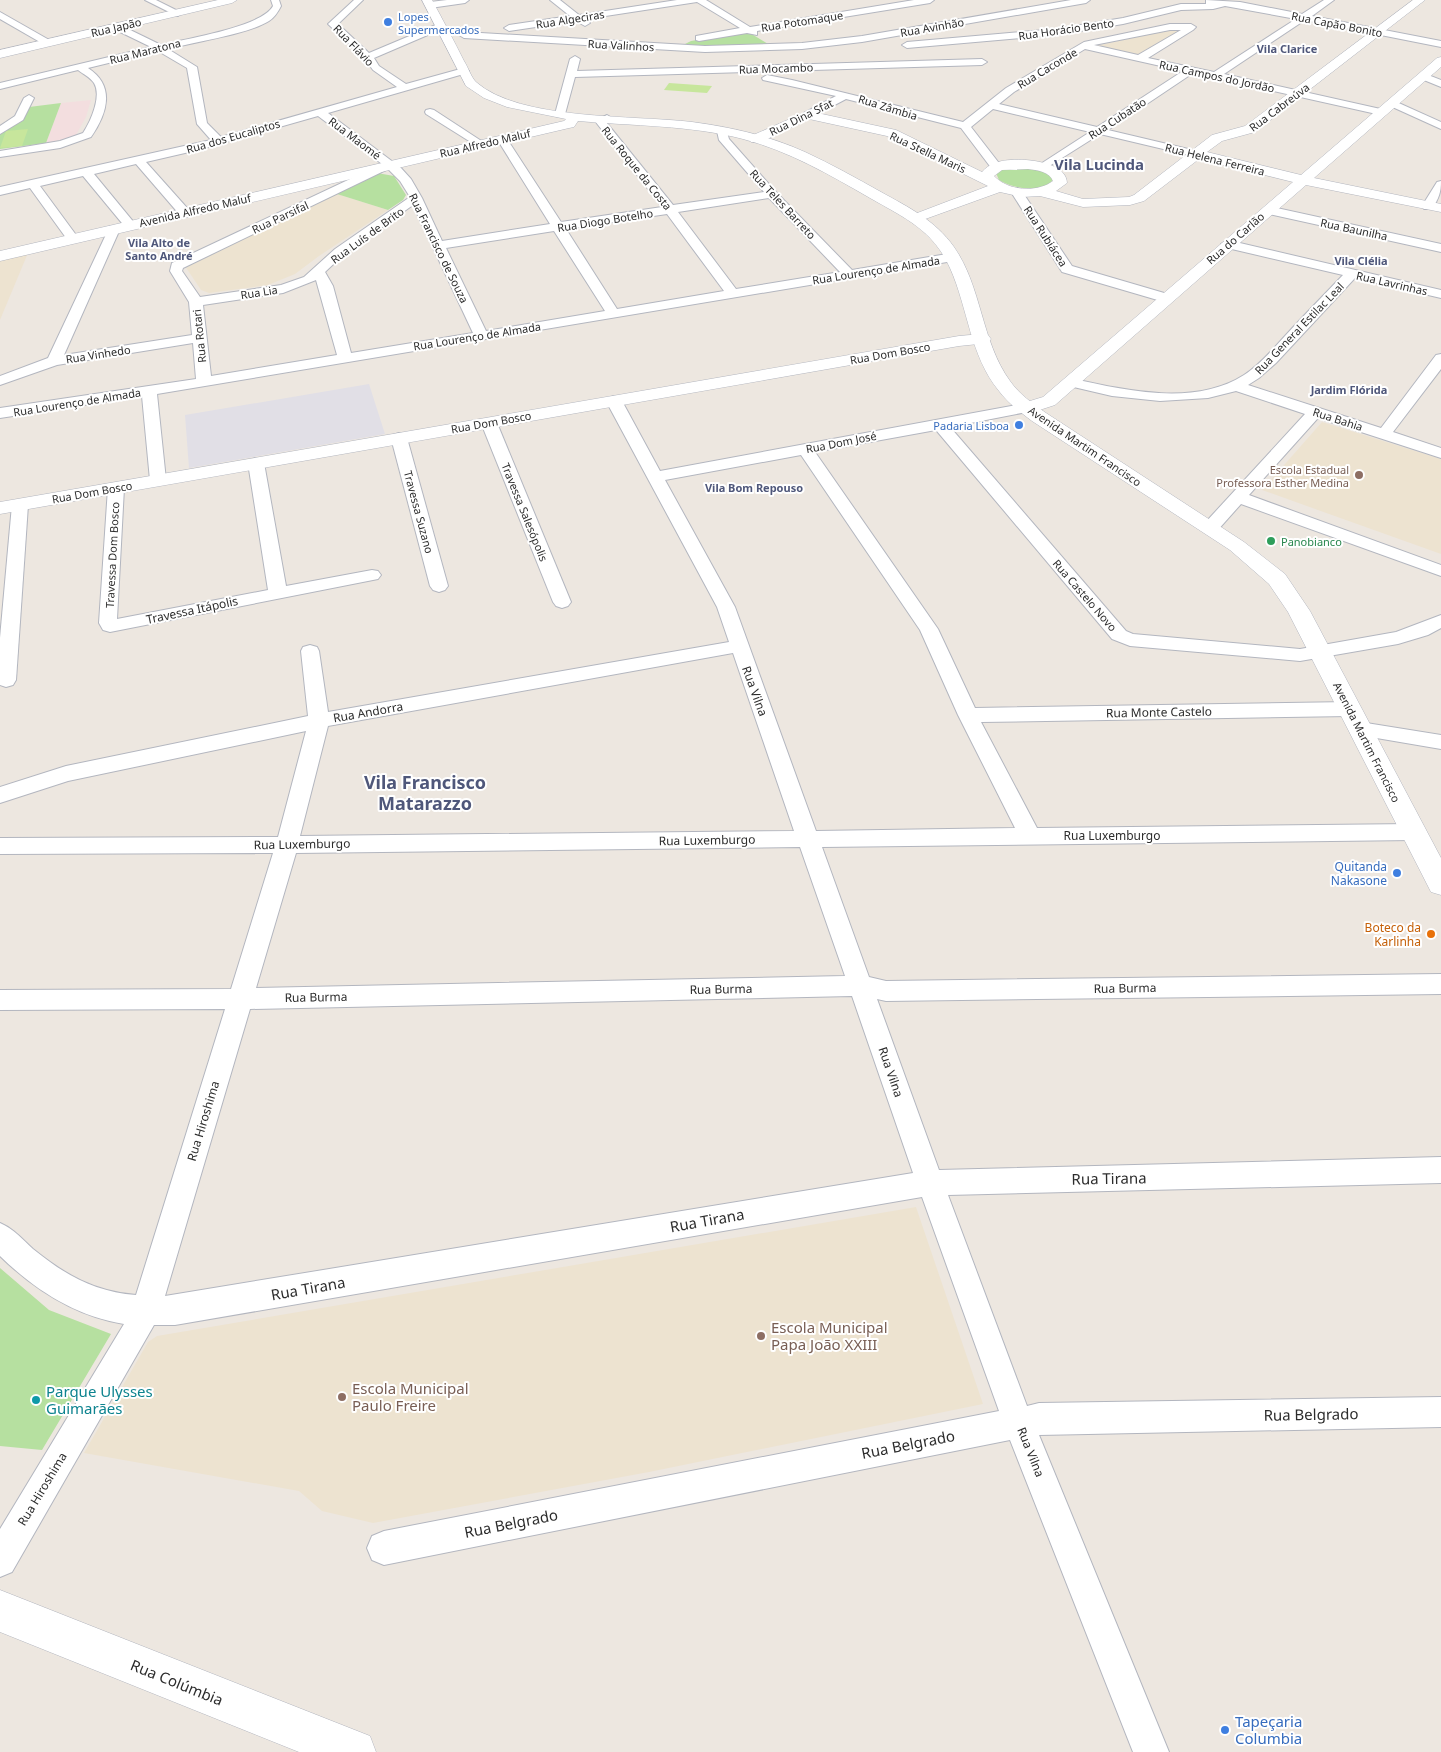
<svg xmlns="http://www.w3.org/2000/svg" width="1441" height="1752" font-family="'Noto Sans',sans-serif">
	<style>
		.industrial { fill: #e1dfe6 }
		.education { fill: #ede3d0 }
		.medical { fill: #f3dedf }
		.green { fill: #b6e0a0 }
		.pitch { fill: #c7e69c }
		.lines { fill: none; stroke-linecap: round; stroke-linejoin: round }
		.minor-casing { stroke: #b3b6bf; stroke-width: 2 }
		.tertiary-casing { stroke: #b3b6bf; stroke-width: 1 }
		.secondary-casing { stroke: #b3b6bf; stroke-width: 1 }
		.minor { fill: #fff; fill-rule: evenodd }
		.tertiary { fill: #fff; fill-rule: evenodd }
		.secondary { fill: #fff; fill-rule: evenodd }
		.shop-dot { fill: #3f7fe0; stroke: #fff; stroke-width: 2 }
		.education-dot { fill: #8d6e63; stroke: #fff; stroke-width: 2 }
		.leisure-dot { fill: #2e9e5b; stroke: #fff; stroke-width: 2 }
		.food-dot { fill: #e8710a; stroke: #fff; stroke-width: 2 }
		.culture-dot { fill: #0f9aa8; stroke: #fff; stroke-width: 2 }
		.labels { text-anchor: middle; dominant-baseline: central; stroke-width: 4; stroke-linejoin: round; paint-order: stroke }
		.far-shop-label { font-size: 11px; fill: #366cbe; stroke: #fff; text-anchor: start }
		.far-street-label { font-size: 11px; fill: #2c2c2c; stroke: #fff }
		.far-neighbourhood-label { font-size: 11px; font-weight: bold; fill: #4f577a; stroke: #fff }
		.far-education-label { font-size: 11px; fill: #785e54; stroke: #fff; text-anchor: end }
		.far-leisure-label { font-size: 11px; fill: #27864d; stroke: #fff; text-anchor: start }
		.street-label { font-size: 12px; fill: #2c2c2c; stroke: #fff }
		.shop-label { font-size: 12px; fill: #366cbe; stroke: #fff; text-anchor: end }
		.food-label { font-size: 12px; fill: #c56008; stroke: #fff; text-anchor: end }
		.far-district-label { font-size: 15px; font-weight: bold; fill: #4f577a; stroke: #fff }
		.near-street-label { font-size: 15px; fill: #2c2c2c; stroke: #fff }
		.near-education-label { font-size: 15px; fill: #785e54; stroke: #fff; text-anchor: start }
		.near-culture-label { font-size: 15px; fill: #0d838f; stroke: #fff; text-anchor: start }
		.near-shop-label { font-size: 15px; fill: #366cbe; stroke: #fff; text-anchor: start }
		.district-label { font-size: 18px; font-weight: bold; fill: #4f577a; stroke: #fff }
	</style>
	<rect width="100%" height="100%" fill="#ede7e0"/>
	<path class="industrial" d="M369,384L385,434L189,468L185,415Z"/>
	<g class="education">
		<path d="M1175,29L1180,31L1138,56L1095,46Z"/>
		<path d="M337,194L388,210L319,256L295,274L268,285L209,293L201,290L185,266L195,259Z"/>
		<path d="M28,253L0,320V260Z"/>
		<path d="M1322,422L1441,459V554L1262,490Z"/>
		<path d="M916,1207L983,1404L649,1472L373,1523L322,1511L299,1491L84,1453L148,1342L157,1336Z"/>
	</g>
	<path class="medical" d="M91,100L86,117L76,135L70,138L46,143L61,103Z"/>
	<g class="green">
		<path d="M743,32L750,33L768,44L703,48L685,44L691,41Z"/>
		<path d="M61,103L46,143L0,149V132L29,107Z"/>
		<path d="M1013,166L1047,172L1053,179C1045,195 1011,188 999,180L996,173L1000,170Z"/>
		<path d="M377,173L394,176L406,195L403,200L388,210L337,194Z"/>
		<path d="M0,1268L49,1310L111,1334L42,1450L0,1446Z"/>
	</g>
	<g class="pitch">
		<path d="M669,83L712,86L707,93L664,90Z"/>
		<path d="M28,129L22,146L0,148L6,131Z"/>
	</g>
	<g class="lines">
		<g class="minor-casing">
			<g id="minor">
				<path d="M145,0H156L182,13L178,16L175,15Z"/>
				<path d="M271,0H279L281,6C278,12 275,17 269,21C249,34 194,42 168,49L197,67L207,123L221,137L397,87L373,70L365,59L328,24L354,0H363L338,24L369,53L438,24H444V28L374,58L379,66L406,84L464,68L469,71L467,73L328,113L401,168L411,179L422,198L442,241L550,224L497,139L502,136L507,139L561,222L662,207L595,121L607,115L612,118L606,122L673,205L764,192L719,140L717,131L722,128L726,129L729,139L776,192L852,270L953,253L959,257L953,261L157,394L166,480L164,483H152L150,480L142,396L0,418V408L196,379L193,343L57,365L0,385V376L48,358L110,226H118L120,229L64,355L192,335L189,302L170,271L172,263L382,164L318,116L198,150L146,162L188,209L190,212L188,215H180L136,164L94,174L136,225L130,229L126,228L83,176L40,186L79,239L73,243L69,242L30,188L0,195V187L211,140L197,124L187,68L158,51L88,68C116,86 107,114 91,137L60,148L0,157V151L60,141L83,133C91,121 102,96 94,83C90,77 83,74 78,70L0,89V83L151,47L114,29V25H120L161,45C185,39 262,27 273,6ZM388,169L400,181L410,197L335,249L304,277L281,285L200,297L182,271L183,268ZM769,198L840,272L736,289L678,212ZM413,205L473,333L351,353L333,286L325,272L343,255ZM667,214L724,291L617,309L566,229ZM554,231L605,311L486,331L446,248ZM316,280L337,355L211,376L203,305L283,293Z"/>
				<path d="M447,0H469L465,3L430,8L426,5L430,2Z"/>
				<path d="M550,0H560L579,15L677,0H706L750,27L914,0H934L930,3L757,31V35L747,33L699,41L696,40V36L740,28L697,2L586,19L590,23L585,26L576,21L509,31L504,28L509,25L570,16Z"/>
				<path d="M1071,0H1090L1086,3L862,42L802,49L705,52L464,38L459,35L464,32L705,46L802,43L862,36Z"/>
				<path d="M1206,0L1240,2L1302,14L1324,0H1334L1312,16L1441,41V47L1305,20L1224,74L1385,110L1386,112L1385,114L1381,115L1193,73L1108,130L1201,152L1203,154L1201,156L1197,157L1100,134L1043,170L1039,169L1037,167L1039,165L1090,132L993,109L971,127L1002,167L996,170L992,169L961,128L846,99L812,117H804L803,115L804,113L836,96L763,80L762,78L767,75L792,80L963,122L1006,88L1084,42L1170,24H1191L1196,27L1193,30L1148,58L1214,72L1296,19L1225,6L1213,9L1181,10L1123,24L1056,35L907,48L902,45L907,42L1056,29L1123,18L1181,4H1206ZM1170,30H1181L1138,55L1094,45ZM1085,49L1183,71L1097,127L999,104L1014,92Z"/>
				<path d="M0,12L51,41L53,43L48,46L45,45L0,19Z"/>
				<path d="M575,56L580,59L577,71L982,59L987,62L982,65L575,77L565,114L560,117L556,116L555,114L570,59Z"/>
				<path d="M1423,73L1441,80V87L1419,78L1418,76Z"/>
				<path d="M29,95L34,98L23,120L0,134V126L15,116L24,98Z"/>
				<path d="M1392,100L1441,122V129L1388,105L1387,103L1388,101Z"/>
				<path d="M430,109L434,110L486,144L485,146H477L426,114L425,112L426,110Z"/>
				<path d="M1441,181C1441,192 1439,198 1432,209H1424L1422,206L1437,182Z"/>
				<path d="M1017,188L1021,190L1072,266L1171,295L1173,298L1171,301H1161L1062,272L1011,192Z"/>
				<path d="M1268,206L1441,244V252L1264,213L1262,210Z"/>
				<path d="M1227,240L1441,290V298L1355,278L1276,363L1259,378L1248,385L1381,428L1436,355L1441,354V369L1393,432L1441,448V458L1318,418L1249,495L1441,565V576L1241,504L1216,532H1204L1201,528L1204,524L1305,414L1236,391L1208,398L1160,401L1112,396L1065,385L1063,382L1065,379L1070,378C1124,390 1194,407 1244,375C1260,365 1273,349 1285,336C1304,315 1324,295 1343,275L1223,247L1221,244Z"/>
				<path d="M614,396L619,398L622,401L660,471L1027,403L1032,405L1035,408L1032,411L950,427L1126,631L1133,634L1300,649L1396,632L1441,615V628L1428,635L1398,644L1300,661L1130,646L1112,639L936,430L815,452L938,629L975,708L1350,702L1357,704L1360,709L1357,714L1350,716L981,722L1037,828L1414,824L1422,826L1425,832L1422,838L1414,840L822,847L869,977L886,981L1441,974V994L886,1001L877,999L939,1170L1441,1157V1183L948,1195L1027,1406L1039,1403L1441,1397V1427L1039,1435L1169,1752H1133L1010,1440L384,1565L372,1560L367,1548L372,1536L384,1531L999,1411L922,1197L175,1325H154L12,1572L0,1577V1529L124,1324C75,1316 35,1290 0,1256V1223C14,1229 22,1239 33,1249C65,1275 95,1292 136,1295L225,1009L0,1010V990L231,989L273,853L0,854V838L278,837L306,731L68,781L0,803V787L66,766L308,716L301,651L303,647L310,645L317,647L319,651L328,712L729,642L717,607L606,401L609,398ZM801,455L920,630L958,715L1015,828L816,831L735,607L665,480ZM733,653L794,831L300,836L328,726ZM800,847L845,976L256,988L296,853ZM852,996L913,1173L165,1296L250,1009Z"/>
				<path d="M489,418L494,420L497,423L571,602L568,606L562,608L556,606L553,602L481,423L484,420Z"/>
				<path d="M399,433L405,435L407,438L448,586L445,590L439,592L433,590L430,586L391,438L393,435Z"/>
				<path d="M256,458L262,460L264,463L286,586L372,570L378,571L381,575L378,579L110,632L103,630L99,623L108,488L110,485H122L124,488L117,619L268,590L248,463L250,460Z"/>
				<path d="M20,500L26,501L28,505L16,680L13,685L6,687L0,685V638L12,505L14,501Z"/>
				<path d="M1360,722L1441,735V749L1353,734L1350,729L1353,724Z"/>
			</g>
		</g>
		<g class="tertiary-casing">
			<g id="tertiary">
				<path d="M218,0H237L232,3L0,58V50Z"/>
				<path d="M1413,0H1425L1255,132L1222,141L1207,152L1301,175L1437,58L1441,57V67L1314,178L1441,204V212L1306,185L1055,405L1027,414L1020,412L1018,408L1020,404L1043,397L1293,182L1199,159L1144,201L1130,205L1083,207L1040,196L1022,197L1000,192L917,222L912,221L910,218L912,215L988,186L887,136L809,119L761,142H751L749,139L751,136L808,111L896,130L982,172C985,168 990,165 995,163C1011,156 1067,159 1067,183L1056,191L1083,199L1129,197L1134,195L1212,135L1245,126ZM1028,169C1037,170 1050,172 1053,181C1037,193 1008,191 994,176L1002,170Z"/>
				<path d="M982,334L988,335L991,339L988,343L959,346L0,514V502L959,336Z"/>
			</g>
		</g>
		<g class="secondary-casing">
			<g id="secondary">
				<path d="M422,0H432C443,20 454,41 464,61C468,67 471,77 476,82C520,121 635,115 692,122C731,127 770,136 805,152C831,164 856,178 881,192C908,207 935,220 954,247C982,287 981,341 1010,381C1019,394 1033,404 1046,413L1244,542L1285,574L1310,611L1441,858V895L1431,892L1288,612L1269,584L1230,550L1032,421C1020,412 1008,403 999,391C970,356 968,308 950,268C933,230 905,218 870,198C830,175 789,151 743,139C690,125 633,126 578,121L574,127L569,128L0,261V251L564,121L566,119L507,107L484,98L466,86Z"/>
				<path d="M0,1590L370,1736L376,1752H299L0,1632Z"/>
			</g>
		</g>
		<use href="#minor" class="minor"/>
		<use href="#tertiary" class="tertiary"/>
		<use href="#secondary" class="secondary"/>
	</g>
	<g class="shop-dot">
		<circle cx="388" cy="22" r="5"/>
		<circle cx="1019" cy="425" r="5"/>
		<circle cx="1397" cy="873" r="5"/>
		<circle cx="1225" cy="1730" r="5"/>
	</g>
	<g class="education-dot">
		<circle cx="1359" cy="475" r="5"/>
		<circle cx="761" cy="1336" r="5"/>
		<circle cx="342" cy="1397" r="5"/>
	</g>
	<circle class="leisure-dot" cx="1271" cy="541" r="5"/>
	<circle class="food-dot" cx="1431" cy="934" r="5"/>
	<circle class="culture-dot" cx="36" cy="1400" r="5"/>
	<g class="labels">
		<g class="far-shop-label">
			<text x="398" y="16">Lopes<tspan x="398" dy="13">Supermercados</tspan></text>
			<text x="1009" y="425" text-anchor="end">Padaria Lisboa</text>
		</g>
		<g class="far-street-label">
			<text transform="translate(570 19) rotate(-9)">Rua Algeciras</text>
			<text transform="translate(802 21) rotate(-9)">Rua Potomaque</text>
			<text transform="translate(1337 24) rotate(11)">Rua Capão Bonito</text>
			<text transform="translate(116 27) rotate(-13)">Rua Japão</text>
			<text transform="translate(932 27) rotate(-10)">Rua Avinhão</text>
			<text transform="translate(1066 29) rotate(-8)">Rua Horácio Bento</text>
			<text transform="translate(354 45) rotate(46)">Rua Flávio</text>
			<text transform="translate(621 45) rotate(3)">Rua Valinhos</text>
			<text transform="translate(145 51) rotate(-14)">Rua Maratona</text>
			<text transform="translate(776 68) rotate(-2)">Rua Mocambo</text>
			<text transform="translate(1047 68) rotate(-31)">Rua Caconde</text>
			<text transform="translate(1217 76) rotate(12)">Rua Campos do Jordão</text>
			<text transform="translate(888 107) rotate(17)">Rua Zâmbia</text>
			<text transform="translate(1279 107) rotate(-37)">Rua Cabreúva</text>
			<text transform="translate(801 117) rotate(-26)">Rua Dina Sfat</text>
			<text transform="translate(1117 118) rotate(-33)">Rua Cubatão</text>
			<text transform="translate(233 136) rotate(-16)">Rua dos Eucaliptos</text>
			<text transform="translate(355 138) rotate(37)">Rua Maomé</text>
			<text transform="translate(485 143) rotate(-13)">Rua Alfredo Maluf</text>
			<text transform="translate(928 152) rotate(25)">Rua Stella Maris</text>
			<text transform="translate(1215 159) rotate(14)">Rua Helena Ferreira</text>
			<text transform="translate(637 168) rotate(51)">Rua Roque da Costa</text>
			<text transform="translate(783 204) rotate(47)">Rua Teles Barreto</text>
			<text transform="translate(195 210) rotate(-13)">Avenida Alfredo Maluf</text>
			<text transform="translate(280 217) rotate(-25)">Rua Parsifal</text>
			<text transform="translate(605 220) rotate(-9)">Rua Diogo Botelho</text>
			<text transform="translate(1354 229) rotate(12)">Rua Baunilha</text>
			<text transform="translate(367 235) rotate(-36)">Rua Luís de Brito</text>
			<text transform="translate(1046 236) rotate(57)">Rua Rubiácea</text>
			<text transform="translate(1235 238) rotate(-41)">Rua do Carlão</text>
			<text transform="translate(439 248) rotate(64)">Rua Francisco de Souza</text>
			<text transform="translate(876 270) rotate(-9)">Rua Lourenço de Almada</text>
			<text transform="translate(1392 283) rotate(13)">Rua Lavrinhas</text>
			<text transform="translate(259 292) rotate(-9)">Rua Lia</text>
			<text transform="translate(1299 328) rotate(-46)">Rua General Estilac Leal</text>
			<text transform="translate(199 336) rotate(-96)">Rua Rotari</text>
			<text transform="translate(477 336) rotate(-9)">Rua Lourenço de Almada</text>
			<text transform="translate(890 353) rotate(-10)">Rua Dom Bosco</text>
			<text transform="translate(98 354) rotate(-9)">Rua Vinhedo</text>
			<text transform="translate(77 402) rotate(-9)">Rua Lourenço de Almada</text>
			<text transform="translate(1338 419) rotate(18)">Rua Bahia</text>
			<text transform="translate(491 422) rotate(-10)">Rua Dom Bosco</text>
			<text transform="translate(841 442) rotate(-11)">Rua Dom José</text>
			<text transform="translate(1085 446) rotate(34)">Avenida Martim Francisco</text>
			<text transform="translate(92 492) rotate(-10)">Rua Dom Bosco</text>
			<text transform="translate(419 512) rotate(75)">Travessa Suzano</text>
			<text transform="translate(525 512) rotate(68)">Travessa Salesópolis</text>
			<text transform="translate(112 555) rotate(-87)">Travessa Dom Bosco</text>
			<text transform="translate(1085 595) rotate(49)">Rua Castelo Novo</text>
			<text transform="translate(1367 742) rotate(63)">Avenida Martim Francisco</text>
		</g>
		<g class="far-neighbourhood-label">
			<text x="1287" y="48">Vila Clarice</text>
			<text x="159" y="242">Vila Alto de<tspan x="159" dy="13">Santo André</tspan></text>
			<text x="1361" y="260">Vila Clélia</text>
			<text x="1349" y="389">Jardim Flórida</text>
			<text x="754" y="487">Vila Bom Repouso</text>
		</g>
		<g class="far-education-label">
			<text x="1349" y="469">Escola Estadual<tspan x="1349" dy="13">Professora Esther Medina</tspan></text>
		</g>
		<g class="far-leisure-label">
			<text x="1281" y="541">Panobianco</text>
		</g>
		<g class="street-label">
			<text transform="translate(192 610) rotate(-12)">Travessa Itápolis</text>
			<text transform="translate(755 691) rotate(70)">Rua Vilna</text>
			<text transform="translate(368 712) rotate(-10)">Rua Andorra</text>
			<text transform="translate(1159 712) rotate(-1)">Rua Monte Castelo</text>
			<text x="1112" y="835">Rua Luxemburgo</text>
			<text transform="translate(707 840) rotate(-1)">Rua Luxemburgo</text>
			<text transform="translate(302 844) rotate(-1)">Rua Luxemburgo</text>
			<text transform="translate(1125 988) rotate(-1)">Rua Burma</text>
			<text transform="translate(721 989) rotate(-1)">Rua Burma</text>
			<text transform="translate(316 997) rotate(-1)">Rua Burma</text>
			<text transform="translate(891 1072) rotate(71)">Rua Vilna</text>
			<text transform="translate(203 1121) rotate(-73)">Rua Hiroshima</text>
			<text transform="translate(1031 1452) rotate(68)">Rua Vilna</text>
			<text transform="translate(42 1489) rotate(-59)">Rua Hiroshima</text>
		</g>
		<g class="shop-label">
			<text x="1387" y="866">Quitanda<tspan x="1387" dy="14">Nakasone</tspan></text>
		</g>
		<g class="food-label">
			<text x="1421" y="927">Boteco da<tspan x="1421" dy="14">Karlinha</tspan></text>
		</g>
		<g class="far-district-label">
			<text x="1099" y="164">Vila Lucinda</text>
		</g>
		<g class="near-street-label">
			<text transform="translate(1109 1178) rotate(-1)">Rua Tirana</text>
			<text transform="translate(707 1220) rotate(-10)">Rua Tirana</text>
			<text transform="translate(308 1288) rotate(-10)">Rua Tirana</text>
			<text transform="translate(1311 1414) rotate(-1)">Rua Belgrado</text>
			<text transform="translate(908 1444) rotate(-11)">Rua Belgrado</text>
			<text transform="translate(511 1523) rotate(-11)">Rua Belgrado</text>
			<text transform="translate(177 1682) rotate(22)">Rua Colúmbia</text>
		</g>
		<g class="near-education-label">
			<text x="771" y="1327">Escola Municipal<tspan x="771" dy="17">Papa João XXIII</tspan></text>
			<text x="352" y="1388">Escola Municipal<tspan x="352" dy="17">Paulo Freire</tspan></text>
		</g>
		<g class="near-culture-label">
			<text x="46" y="1391">Parque Ulysses<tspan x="46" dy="17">Guimarães</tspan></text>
		</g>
		<g class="near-shop-label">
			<text x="1235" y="1721">Tapeçaria<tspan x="1235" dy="17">Columbia</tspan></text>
		</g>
		<g class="district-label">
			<text x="425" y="782">Vila Francisco<tspan x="425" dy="21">Matarazzo</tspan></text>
		</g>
	</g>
</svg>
